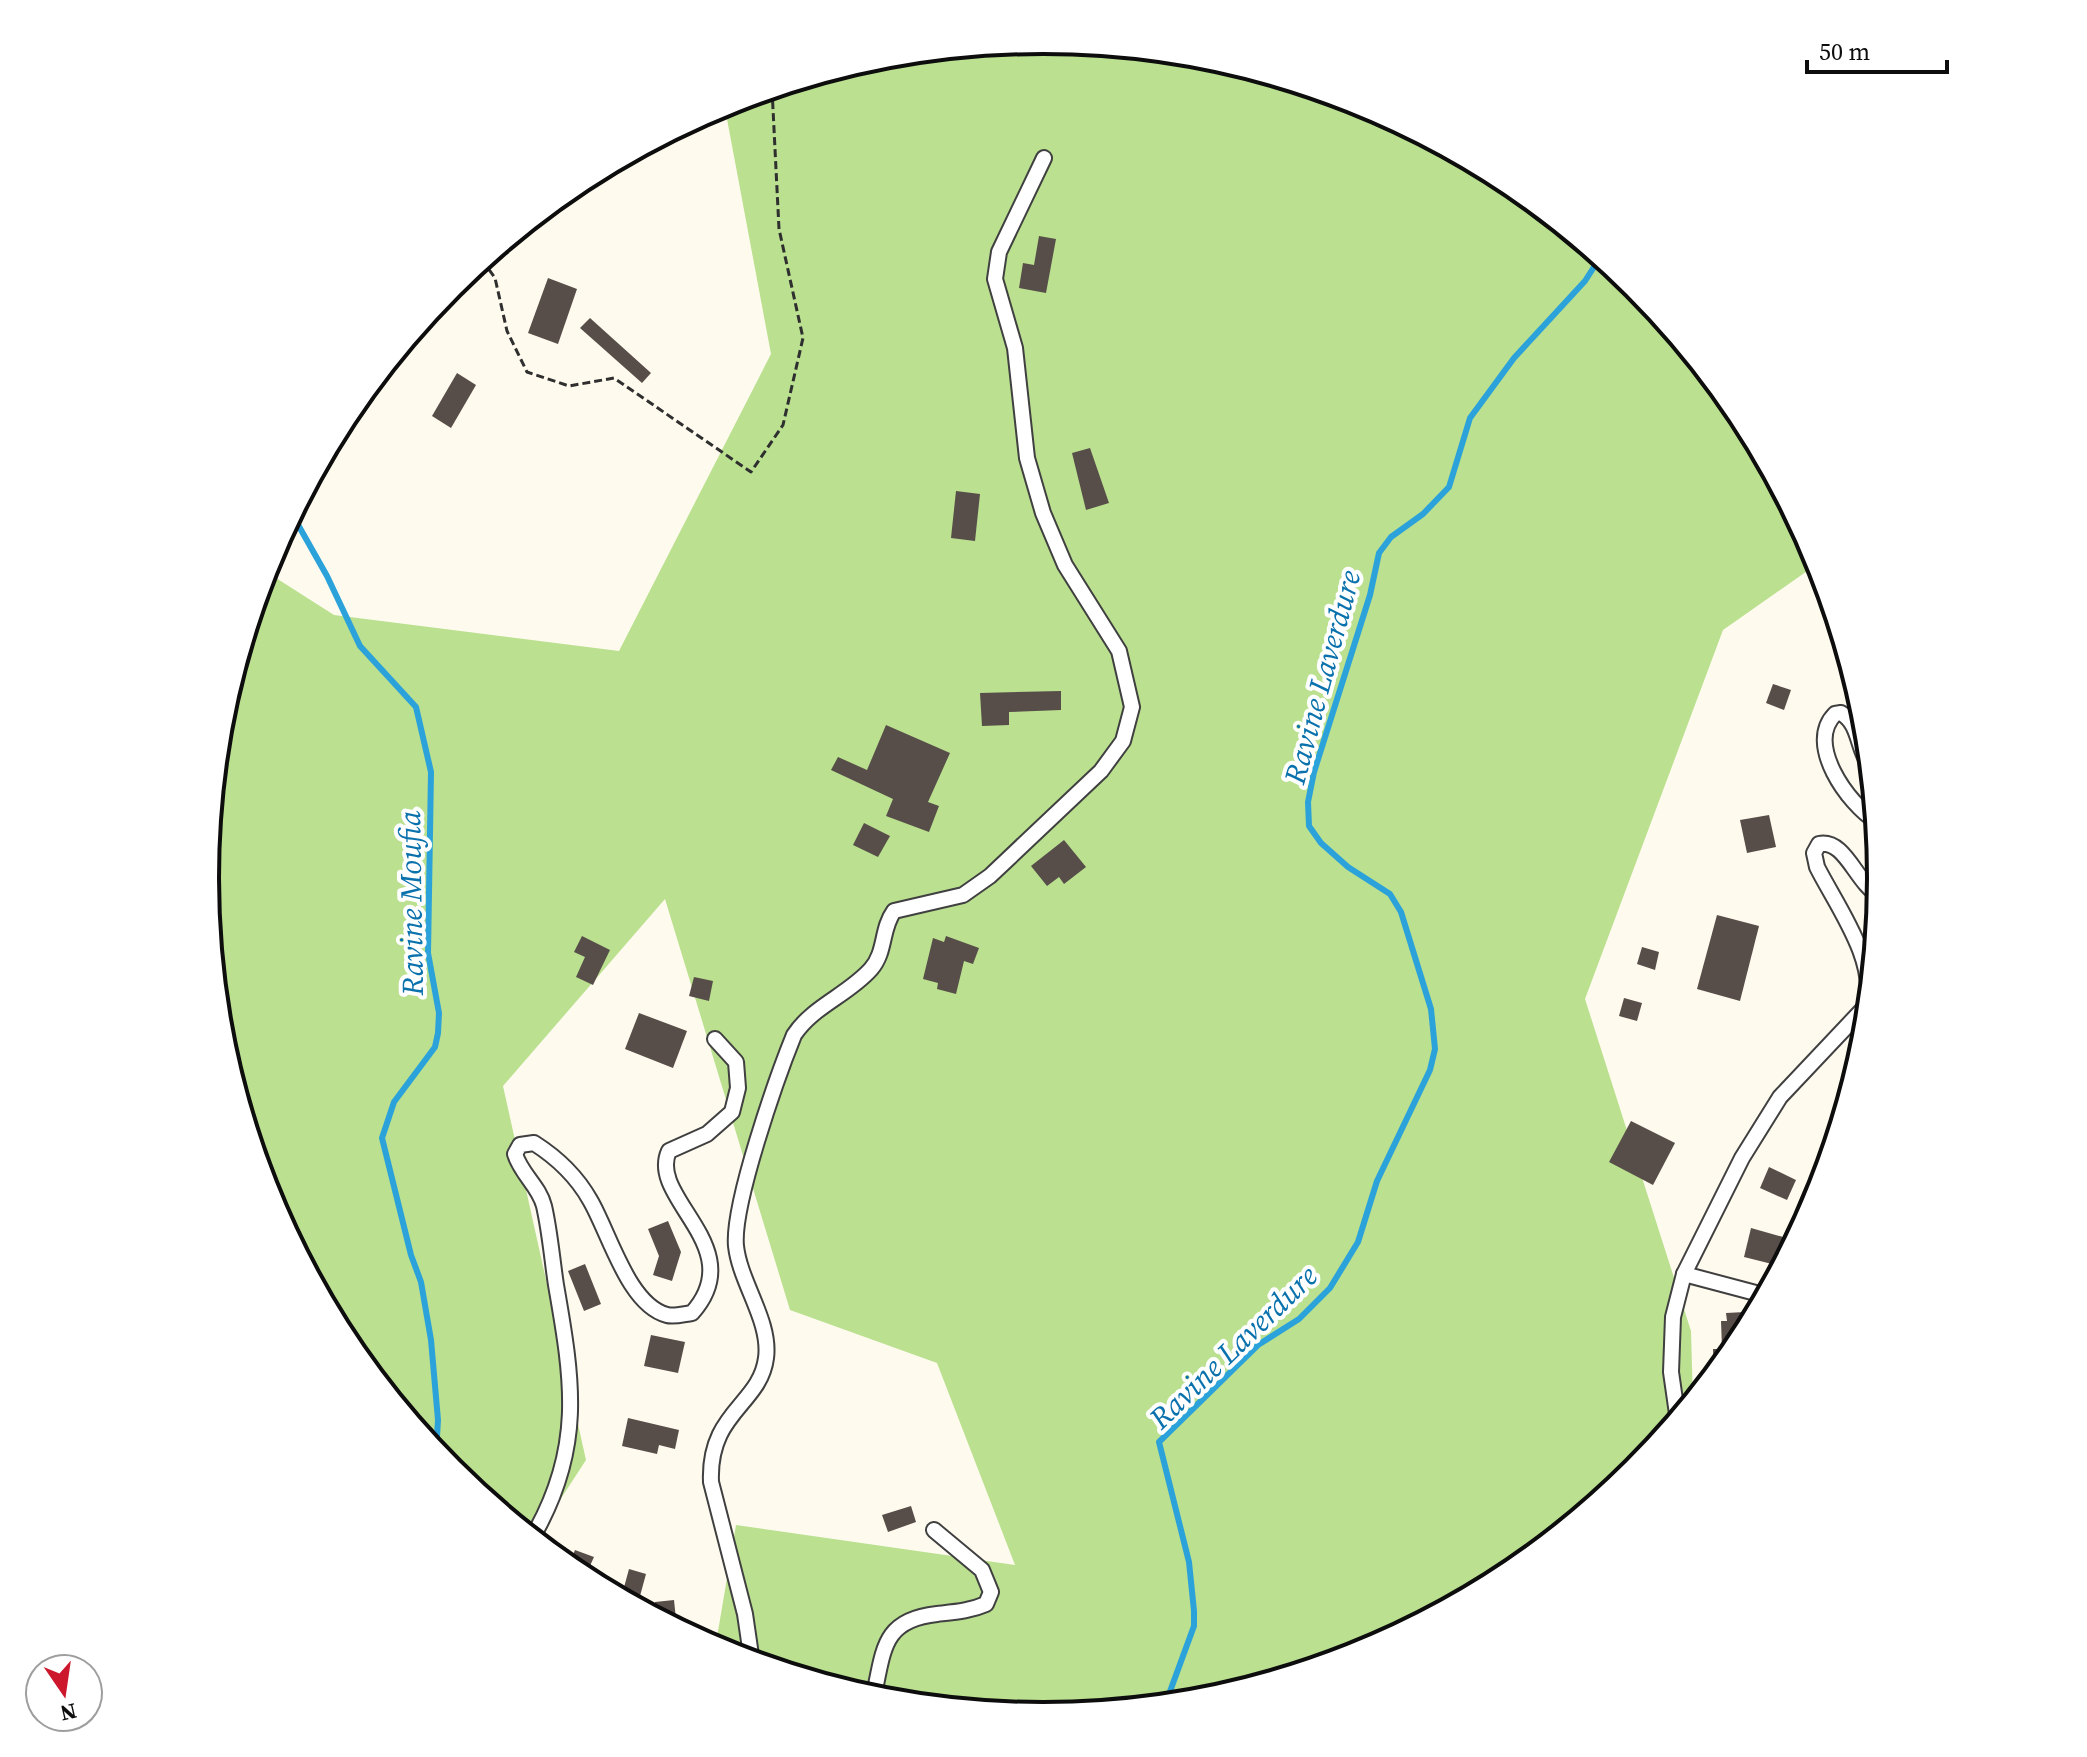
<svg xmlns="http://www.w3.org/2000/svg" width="2087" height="1757" font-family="'Source Serif 4',serif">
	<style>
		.forest { fill: #bae090 }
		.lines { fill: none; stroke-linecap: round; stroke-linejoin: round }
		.stream { stroke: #2ca2db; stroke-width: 6 }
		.building { fill: #574d49 }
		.lane-casing { stroke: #404040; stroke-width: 11 }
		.street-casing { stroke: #404040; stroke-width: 18 }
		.path { stroke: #2f2f2f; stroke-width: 3; stroke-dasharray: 8 4; stroke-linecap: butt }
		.lane { stroke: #fff; stroke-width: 7 }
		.street { stroke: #fff; stroke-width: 14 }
		.labels { text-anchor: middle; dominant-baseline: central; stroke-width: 8; stroke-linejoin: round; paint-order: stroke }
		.water-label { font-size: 30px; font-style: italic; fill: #0971ac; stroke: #fff }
		.rim { fill: none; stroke: #0d0d0d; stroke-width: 4 }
	</style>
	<rect width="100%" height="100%" fill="#fffaee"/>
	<path class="forest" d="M1044,40L1208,56L1365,104L1510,182L1637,286L1741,413L1820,562L1723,630L1585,999L1691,1331L1693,1403L1636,1472L1509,1576L1364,1653L1207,1701L1043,1717L879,1701L715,1649L736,1525L1015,1565L937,1363L790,1310L665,899L503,1086L586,1460L534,1540L450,1471L346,1344L269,1199L221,1042L205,878L221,714L265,571L334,615L619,651L771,354L724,103L880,56Z"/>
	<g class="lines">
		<g class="stream">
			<path d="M292,514L327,576L360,646L416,707L431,772L428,953L439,1013L438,1033L435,1047L394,1102L382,1138L411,1255L421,1282L431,1340L438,1420L436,1453"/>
			<path d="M1165,1705L1194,1626V1611L1189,1562L1159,1442L1258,1345L1299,1319L1330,1288L1358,1242L1377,1181L1430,1070L1435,1049L1431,1009L1401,912L1390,894L1348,867L1321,843L1309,826L1308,802L1314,772L1370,595L1379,553L1391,537L1423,514L1449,487L1470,418L1514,358L1585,281L1601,256"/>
		</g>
	</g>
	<g class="building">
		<path d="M1039,236L1056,239L1046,293L1019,288L1023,263L1034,265Z"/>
		<path d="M548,278L577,289L558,344L528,333Z"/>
		<path d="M590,318L651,373L642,383L580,328Z"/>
		<path d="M457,373L476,385L451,428L432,416Z"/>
		<path d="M1090,448L1109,503L1086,510L1072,453Z"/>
		<path d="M956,491L980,494L975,541L951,538Z"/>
		<path d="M1773,684L1791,690L1784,710L1766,703Z"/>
		<path d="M1061,691V710L1009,712V725L982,726L980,693Z"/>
		<path d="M886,725L950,753L928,802L939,806L929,832L886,816L893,799L831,770L838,757L867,770Z"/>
		<path d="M1769,815L1776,847L1747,853L1740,820Z"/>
		<path d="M864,823L890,836L878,857L853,845Z"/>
		<path d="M1064,840L1086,867L1064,884L1059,877L1047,886L1031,866Z"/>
		<path d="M1717,915L1759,926L1740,1001L1697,989Z"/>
		<path d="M582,936L610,950L593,985L576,977L585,957L574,952Z"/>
		<path d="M946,936L979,948L973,964L964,961L956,994L937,989L938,983L923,979L933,938L944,942Z"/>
		<path d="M1642,947L1659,952L1655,970L1637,964Z"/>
		<path d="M694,977L713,981L709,1001L689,996Z"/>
		<path d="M1624,998L1642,1003L1637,1021L1619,1016Z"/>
		<path d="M639,1013L687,1031L673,1068L625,1049Z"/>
		<path d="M1631,1121L1675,1143L1653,1185L1609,1162Z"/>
		<path d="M1769,1167L1796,1180L1787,1200L1760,1188Z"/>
		<path d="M668,1221L681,1252L672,1281L653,1275L659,1256L648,1229Z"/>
		<path d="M1751,1228L1783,1237L1776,1265L1744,1257Z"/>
		<path d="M585,1264L601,1304L584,1311L568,1271Z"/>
		<path d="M1745,1312L1746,1335L1714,1377L1713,1349H1722L1721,1321H1727L1726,1313Z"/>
		<path d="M651,1335L685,1342L678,1373L644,1366Z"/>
		<path d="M628,1418L679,1430L675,1449L659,1445L657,1454L622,1446Z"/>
		<path d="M911,1506L916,1522L888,1532L882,1515Z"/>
		<path d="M575,1550L594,1557L584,1579L568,1567Z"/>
		<path d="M629,1569L646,1574L640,1596L623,1591Z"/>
		<path d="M674,1600L677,1629L657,1618L655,1602Z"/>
	</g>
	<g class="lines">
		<g class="lane-casing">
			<path id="lane" d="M1851,720L1863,704"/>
		</g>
		<g class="street-casing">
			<g id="street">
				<path d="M1871,766C1856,749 1861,725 1841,713L1835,714C1805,744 1848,804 1876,821"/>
				<path d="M1684,1274L1767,1296"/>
				<path d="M1678,1421L1671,1372L1673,1317L1684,1274L1742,1158L1780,1097L1865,1007C1880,964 1836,905 1817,867L1814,853L1819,844C1846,839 1856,884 1880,896"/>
				<path d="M532,1538C584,1449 573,1382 556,1285C552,1259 550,1232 544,1206C539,1186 521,1174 515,1154L520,1145L534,1143C556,1157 577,1177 590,1200C609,1232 628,1305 667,1315C674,1317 684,1314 692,1313C751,1247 647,1198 669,1151L707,1134L732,1112L738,1088L736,1062L715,1039"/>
				<path d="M752,1662L745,1614L711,1482C708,1412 760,1405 766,1358C771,1321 740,1283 736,1246C732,1205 777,1077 794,1035C813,1006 848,995 871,969C886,952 881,929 894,911L963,895L990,876L1101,771L1123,741L1132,707L1119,651L1065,565L1043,513L1027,458L1015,348L995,279L999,252L1044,158"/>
				<path d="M873,1699C884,1651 881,1620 937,1614C955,1612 970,1611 986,1604L991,1592L982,1570L934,1530"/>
			</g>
		</g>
		<path class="path" d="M482,260L495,278L507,331L527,372L569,386L614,378L751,472L783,425L803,338L779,229L772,89"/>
		<use href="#lane" class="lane"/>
		<use href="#street" class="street"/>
	</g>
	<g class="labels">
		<g class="water-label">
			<text transform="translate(1322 677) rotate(-75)">Ravine Laverdure</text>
			<text transform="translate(411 903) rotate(-91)">Ravine Moufia</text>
			<text transform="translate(1233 1347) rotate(-44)">Ravine Laverdure</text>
		</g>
	</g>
	<path d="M0 0H2087V1757H0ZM219 878a824 824 0 1 1 1648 0a824 824 0 1 1-1648 0Z" fill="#fff" fill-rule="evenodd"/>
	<path class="rim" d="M219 878a824 824 0 1 1 1648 0a824 824 0 1 1-1648 0Z"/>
	<g transform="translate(64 1693) rotate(167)"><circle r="38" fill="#ffffff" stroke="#9e9e9e" stroke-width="2"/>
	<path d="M0-6L14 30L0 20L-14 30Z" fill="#cc172c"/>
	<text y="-12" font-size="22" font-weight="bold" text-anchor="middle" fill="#0d0d0d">N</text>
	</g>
	<path d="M1807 60v12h140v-12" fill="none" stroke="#0d0d0d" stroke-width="4"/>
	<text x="1819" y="60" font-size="24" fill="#0d0d0d" stroke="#ffffff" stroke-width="6" paint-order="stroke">50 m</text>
</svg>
